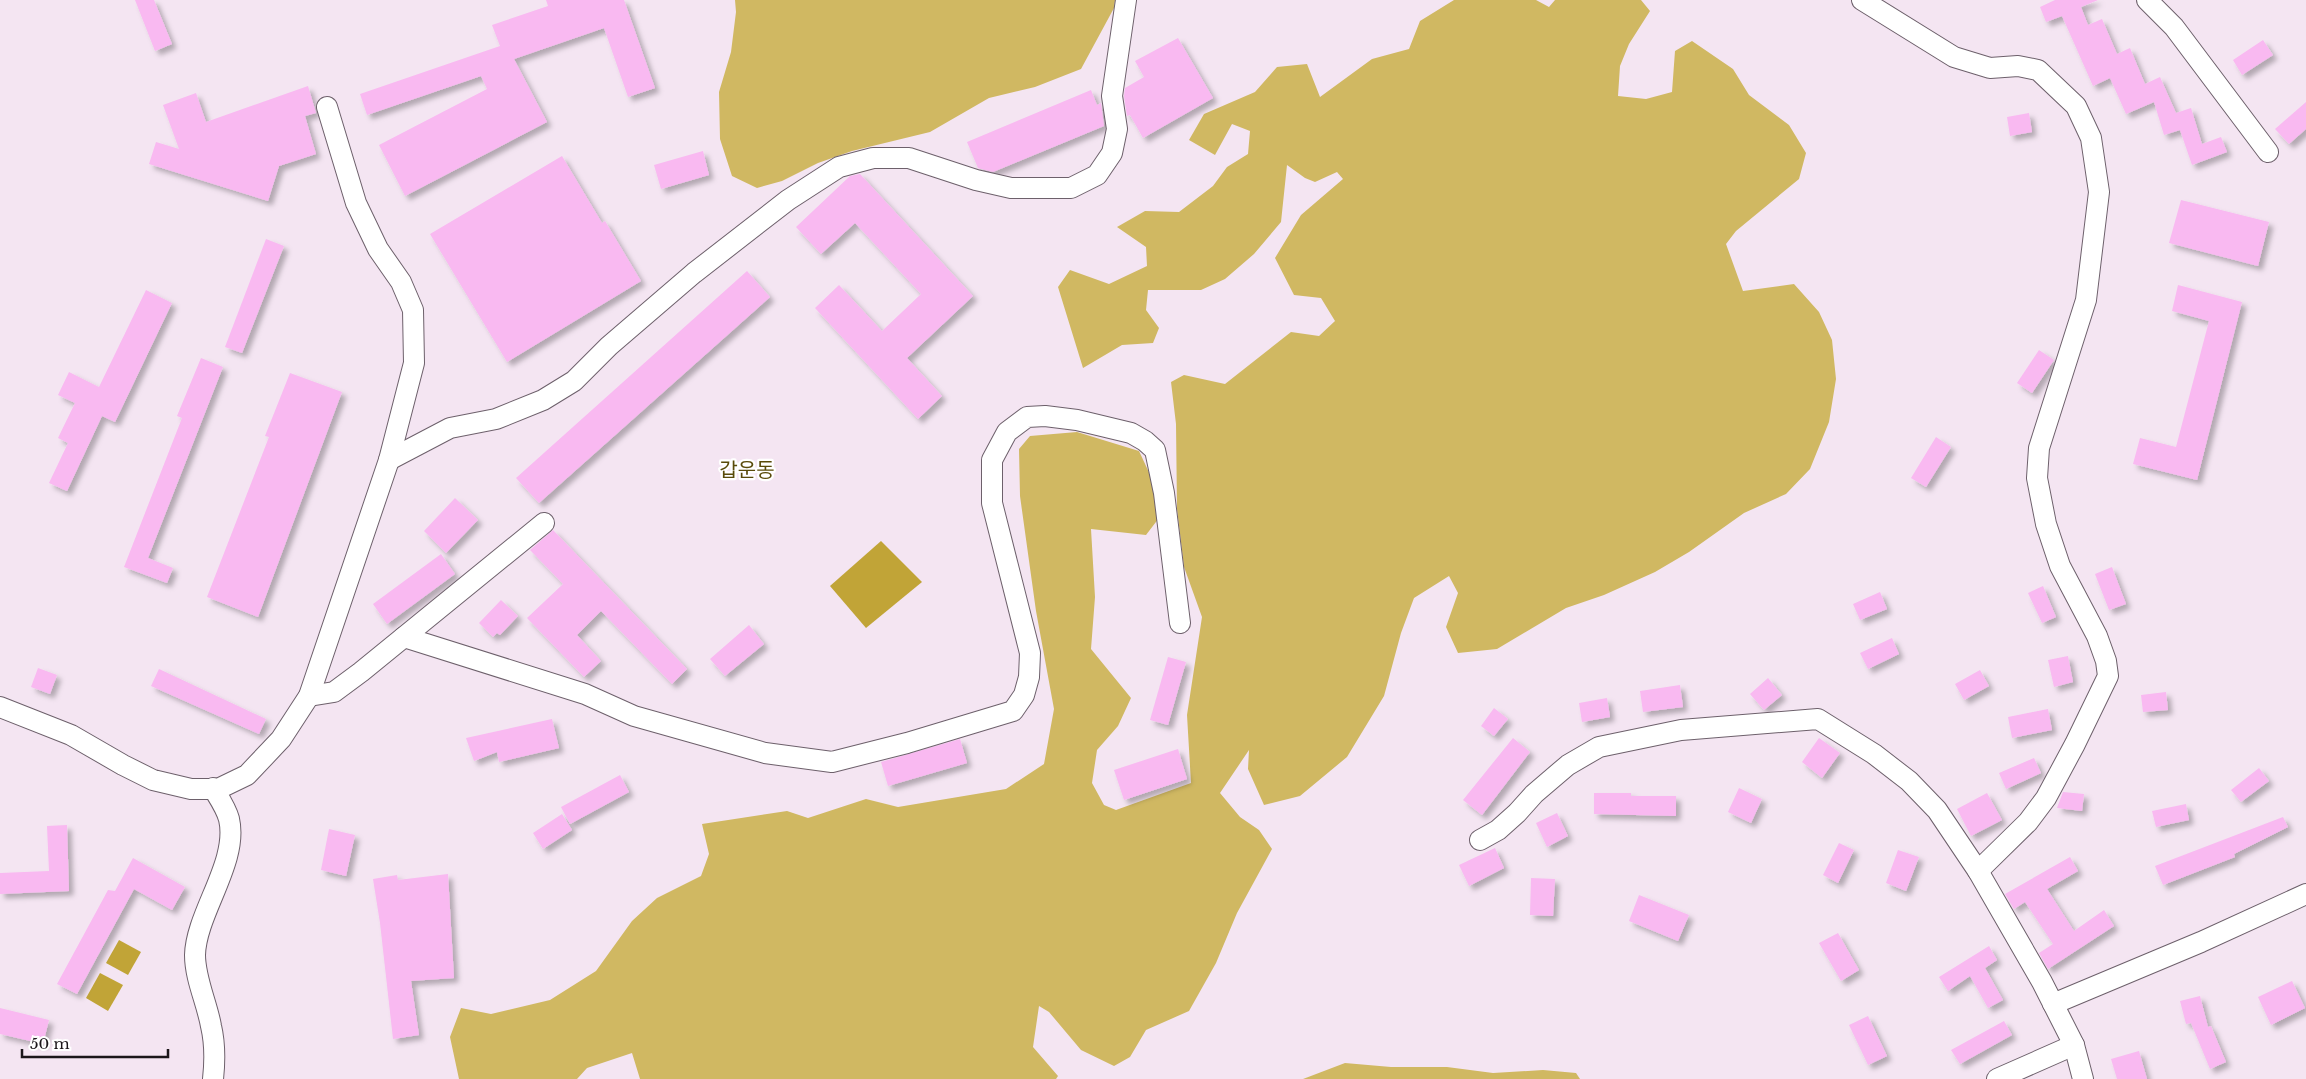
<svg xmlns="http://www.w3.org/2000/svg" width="2306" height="1079" font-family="'Libre Baskerville','Noto Sans KR',serif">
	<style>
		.green { fill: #d0b862 }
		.water { fill: #c1a437 }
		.building { fill: #f9b9f1; filter: url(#shadow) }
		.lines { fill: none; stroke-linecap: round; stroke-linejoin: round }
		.street-casing { stroke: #6d606b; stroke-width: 22 }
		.street { stroke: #fff; stroke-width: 20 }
		.labels { text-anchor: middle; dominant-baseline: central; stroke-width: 4.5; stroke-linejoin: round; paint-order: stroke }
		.quarter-label { font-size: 20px; fill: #594a09; stroke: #fff }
	</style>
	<defs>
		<filter id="shadow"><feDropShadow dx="4.5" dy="4.5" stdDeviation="2.5" flood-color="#0004"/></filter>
	</defs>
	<rect width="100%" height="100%" fill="#f4e5f2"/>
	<g class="green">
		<path d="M735,0H1115L1114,8L1081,69L1035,87L989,98L930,132L852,151L818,163L782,181L757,188L732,176L720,139L719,92L731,52L736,12Z"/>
		<path d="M1454,0H1536L1549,7L1555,0H1641L1650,11L1629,44L1620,66L1618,96L1646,99L1672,92L1675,51L1692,41L1733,69L1749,95L1789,125L1806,153L1799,179L1736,231L1726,244L1743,291L1794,284L1819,312L1832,340L1836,379L1829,422L1810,469L1786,494L1744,513L1689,552L1655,572L1604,595L1566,608L1497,649L1458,653L1446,627L1458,593L1449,576L1414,598L1401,633L1384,696L1347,757L1300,796L1264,805L1248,769L1249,750L1220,793L1240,817L1259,830L1272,849L1237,913L1216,963L1189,1011L1146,1030L1130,1057L1114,1066L1081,1050L1049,1012L1039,1006L1033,1047L1058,1076L1056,1079H640L632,1053L587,1068L577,1079H459L450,1037L461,1008L491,1014L550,1000L596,971L632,921L657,898L701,876L709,854L702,824L787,811L808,818L866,799L898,807L1006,789L1044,764L1054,709L1036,611L1020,496L1019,449L1030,436L1077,432L1139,451L1153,481L1159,518L1146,535L1091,529L1095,597L1091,649L1131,698L1118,726L1097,750L1092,783L1104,805L1116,810L1191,783L1187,715L1202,617L1184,567L1177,509L1176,424L1171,382L1184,375L1225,384L1291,332L1319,336L1335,321L1321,298L1294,295L1275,258L1301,215L1343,179L1337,172L1315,182L1305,178L1287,165L1281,222L1254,254L1225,279L1201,290H1148L1146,310L1159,328L1153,343L1122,345L1083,368L1058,287L1070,270L1109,284L1147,266L1146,247L1117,227L1145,211L1179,212L1213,186L1227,167L1248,154L1250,131L1232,124L1215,155L1189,140L1204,114L1255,92L1277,67L1307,64L1320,97L1372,59L1409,49L1420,21Z"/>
		<path d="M1345,1063L1391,1067H1447L1493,1073L1543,1070L1576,1073L1580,1079H1303Z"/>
	</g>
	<g class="water">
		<path d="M881,541L922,582L866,628L830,586Z"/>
		<path d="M119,940L141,952L128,975L106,963Z"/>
		<path d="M100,973L123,985L108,1011L86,998Z"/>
	</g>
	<g class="building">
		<path d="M135,0H154L172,44L155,51Z"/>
		<path d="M546,0H624L655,88L628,97L604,28L514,59L547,122L405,196L379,145L487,89L481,76L367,115L360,94L500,46L492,25L548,6Z"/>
		<path d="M2055,0H2098L2081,7L2088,25L2102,19L2117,54L2130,48L2145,84L2160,77L2176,113L2191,108L2202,144L2221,137L2227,152L2192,165L2180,130L2164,135L2154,102L2126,114L2110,78L2093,86L2062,16L2046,22L2040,7Z"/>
		<path d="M1178,38L1213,98L1143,138L1130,115L1127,116L1124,96L1125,88L1144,77L1135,61Z"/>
		<path d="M2263,40L2273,55L2242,75L2233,60Z"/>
		<path d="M308,86L316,113L305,116L316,154L279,166L268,201L149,164L156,142L179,149L163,105L196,93L206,122Z"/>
		<path d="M1091,90L1097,105L1101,103L1104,126L993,172L978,168L967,142Z"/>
		<path d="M2306,102V129L2289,144L2275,129Z"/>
		<path d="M2029,113L2032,132L2010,136L2007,117Z"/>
		<path d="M703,151L709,175L661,189L654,165Z"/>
		<path d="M562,156L602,223L605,221L641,281L507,362L430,234Z"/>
		<path d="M860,174L973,296L907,358L942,396L918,419L815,308L839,285L882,331L921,294L855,223L821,254L796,227L850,176Z"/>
		<path d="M2181,200L2269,222L2258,266L2169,243Z"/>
		<path d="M266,239L284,246L242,353L225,347Z"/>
		<path d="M747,271L770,297L539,503L516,478Z"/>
		<path d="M2178,285L2242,302L2197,480L2133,464L2140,438L2176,447L2209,321L2172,311Z"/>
		<path d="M146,290L172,303L115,422L102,416L67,491L49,483L68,443L58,438L75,403L58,395L69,372L99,387Z"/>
		<path d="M2039,350L2054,360L2032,393L2017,383Z"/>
		<path d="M201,358L223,367L148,558L173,568L167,583L124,567L182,418L177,416Z"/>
		<path d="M290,373L342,392L258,617L207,597L269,437L265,436Z"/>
		<path d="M1936,437L1951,447L1926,487L1911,478Z"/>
		<path d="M455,498L478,520L446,553L424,531Z"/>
		<path d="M553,530L687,669L672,684L601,611L577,635L601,661L584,677L527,618L563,584L530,550Z"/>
		<path d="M441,554L455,574L387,624L373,604Z"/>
		<path d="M2112,567L2126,604L2109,610L2095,574Z"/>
		<path d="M2043,586L2056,617L2042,623L2028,593Z"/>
		<path d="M1880,592L1887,609L1860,620L1853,604Z"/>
		<path d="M501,600L518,616L500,635L497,633L493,637L479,623Z"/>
		<path d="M749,625L764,644L725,676L710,659Z"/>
		<path d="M1892,638L1899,654L1868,669L1860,653Z"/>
		<path d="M2068,656L2073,682L2054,687L2048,660Z"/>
		<path d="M1168,657L1186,662L1168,725L1150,720Z"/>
		<path d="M38,668L57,675L50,694L31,687Z"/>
		<path d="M159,669L266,719L259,734L151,686Z"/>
		<path d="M1980,670L1989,686L1964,700L1955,684Z"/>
		<path d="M1768,678L1782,695L1764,710L1750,694Z"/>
		<path d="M1680,685L1683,707L1643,712L1640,691Z"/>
		<path d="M2166,692L2168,710L2143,712L2141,695Z"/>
		<path d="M1607,698L1610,717L1582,722L1579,703Z"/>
		<path d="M1494,708L1508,719L1494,736L1481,726Z"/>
		<path d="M2048,709L2052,730L2012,738L2008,717Z"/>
		<path d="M552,719L559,748L499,762L497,752L474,761L466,738Z"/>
		<path d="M1513,738L1530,752L1482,815L1463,800Z"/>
		<path d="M1819,738L1840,753L1822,778L1802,762Z"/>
		<path d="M960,739L967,763L888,786L881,762Z"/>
		<path d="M1178,749L1187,779L1124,800L1114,770Z"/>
		<path d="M2034,758L2041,773L2006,789L1999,773Z"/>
		<path d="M2259,768L2269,781L2241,802L2231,790Z"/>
		<path d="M620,775L629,792L570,824L561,807Z"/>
		<path d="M1739,788L1762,799L1751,823L1728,812Z"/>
		<path d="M2063,792L2084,794L2082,811L2057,808Z"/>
		<path d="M1594,793H1631V796H1676V816L1594,814Z"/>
		<path d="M1987,793L2002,820L1971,836L1957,809Z"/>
		<path d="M2186,804L2189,820L2156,827L2152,811Z"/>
		<path d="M1557,813L1568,836L1547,847L1536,823Z"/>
		<path d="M562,814L572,830L543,849L533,833Z"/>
		<path d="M2283,817L2288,827L2234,854L2235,857L2163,885L2155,866Z"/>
		<path d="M67,825L69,891L0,894V873L49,871L47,826Z"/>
		<path d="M329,829L355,835L346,876L321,870Z"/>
		<path d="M1839,843L1854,850L1838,883L1823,875Z"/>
		<path d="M1495,848L1504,868L1469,886L1459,865Z"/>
		<path d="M1898,850L1919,857L1906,891L1886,883Z"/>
		<path d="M2070,857L2078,871L2047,889L2074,931L2104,910L2114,926L2048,969L2039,953L2053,944L2025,902L2014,909L2005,894Z"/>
		<path d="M133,858L185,887L172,910L134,889L77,994L57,984L108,890L115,891Z"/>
		<path d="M448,874L454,978L411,981L419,1035L393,1039L380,923L373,879L397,875L398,880Z"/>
		<path d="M1531,878L1555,879L1553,916L1530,915Z"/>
		<path d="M1639,895L1689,915L1678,941L1629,921Z"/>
		<path d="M1838,933L1859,970L1841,981L1819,943Z"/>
		<path d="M1989,946L1997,960L1985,968L2003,1000L1988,1008L1970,976L1948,991L1939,977Z"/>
		<path d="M2292,981L2305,1008L2271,1025L2258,997Z"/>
		<path d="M2200,996L2208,1027L2211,1026L2226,1062L2210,1069L2191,1023L2186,1024L2180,1001Z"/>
		<path d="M0,1008L49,1020L43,1044L0,1034Z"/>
		<path d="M1868,1016L1887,1056L1868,1065L1849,1025Z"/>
		<path d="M2004,1021L2012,1035L1960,1064L1951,1050Z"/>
		<path d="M2139,1051L2147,1079H2117L2111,1059Z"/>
	</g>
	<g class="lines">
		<g class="street-casing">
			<g id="street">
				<path d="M1862,0L1954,57L1990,68L2018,66L2038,70L2076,106L2091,138L2099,192L2086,300L2039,448L2037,478L2046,524L2060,566L2097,636L2106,661L2108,676L2075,744L2046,798L2028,822L1978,871"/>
				<path d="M2147,0L2174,27L2268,152"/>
				<path d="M389,460L450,428L496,419L543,400L574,381L609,346L694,273L788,200L839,167L873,158H909L976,180L1011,188H1071L1097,175L1112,153L1117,129L1112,96L1126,0"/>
				<path d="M404,637L585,694L634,716L765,753L832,762L907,743L1013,711L1024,695L1029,677L1030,653L992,503V460L1007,432L1027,417L1045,416L1077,420L1131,433L1145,441L1155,450L1164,493L1180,623"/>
				<path d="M309,696L334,692L361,672L544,523"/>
				<path d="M0,707L71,735L123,765L153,780L191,789H218L247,775L281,739L309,696L389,460L414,363L413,310L401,282L378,249L356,203L327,107"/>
				<path d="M1480,840L1498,830L1517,813L1534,794L1568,765L1599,747L1681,730L1818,719L1874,754L1909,781L1937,810L1978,871L2042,982L2074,1045L2083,1079"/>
				<path d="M2053,1004L2201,942L2306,894"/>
				<path d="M213,1079C215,1061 215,1043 211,1026C207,1003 195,979 195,955C196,913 239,862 229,819C226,808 219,798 213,788"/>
				<path d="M1997,1079L2074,1045"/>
			</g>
		</g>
		<use href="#street" class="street"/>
	</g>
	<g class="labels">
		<g class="quarter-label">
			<text x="747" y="470">갑운동</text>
		</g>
	</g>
	<path d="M22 1049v8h146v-8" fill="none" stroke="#1b161a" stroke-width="2.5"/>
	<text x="30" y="1049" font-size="15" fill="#1b161a" stroke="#ffffff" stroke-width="4" paint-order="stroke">50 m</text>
</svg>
